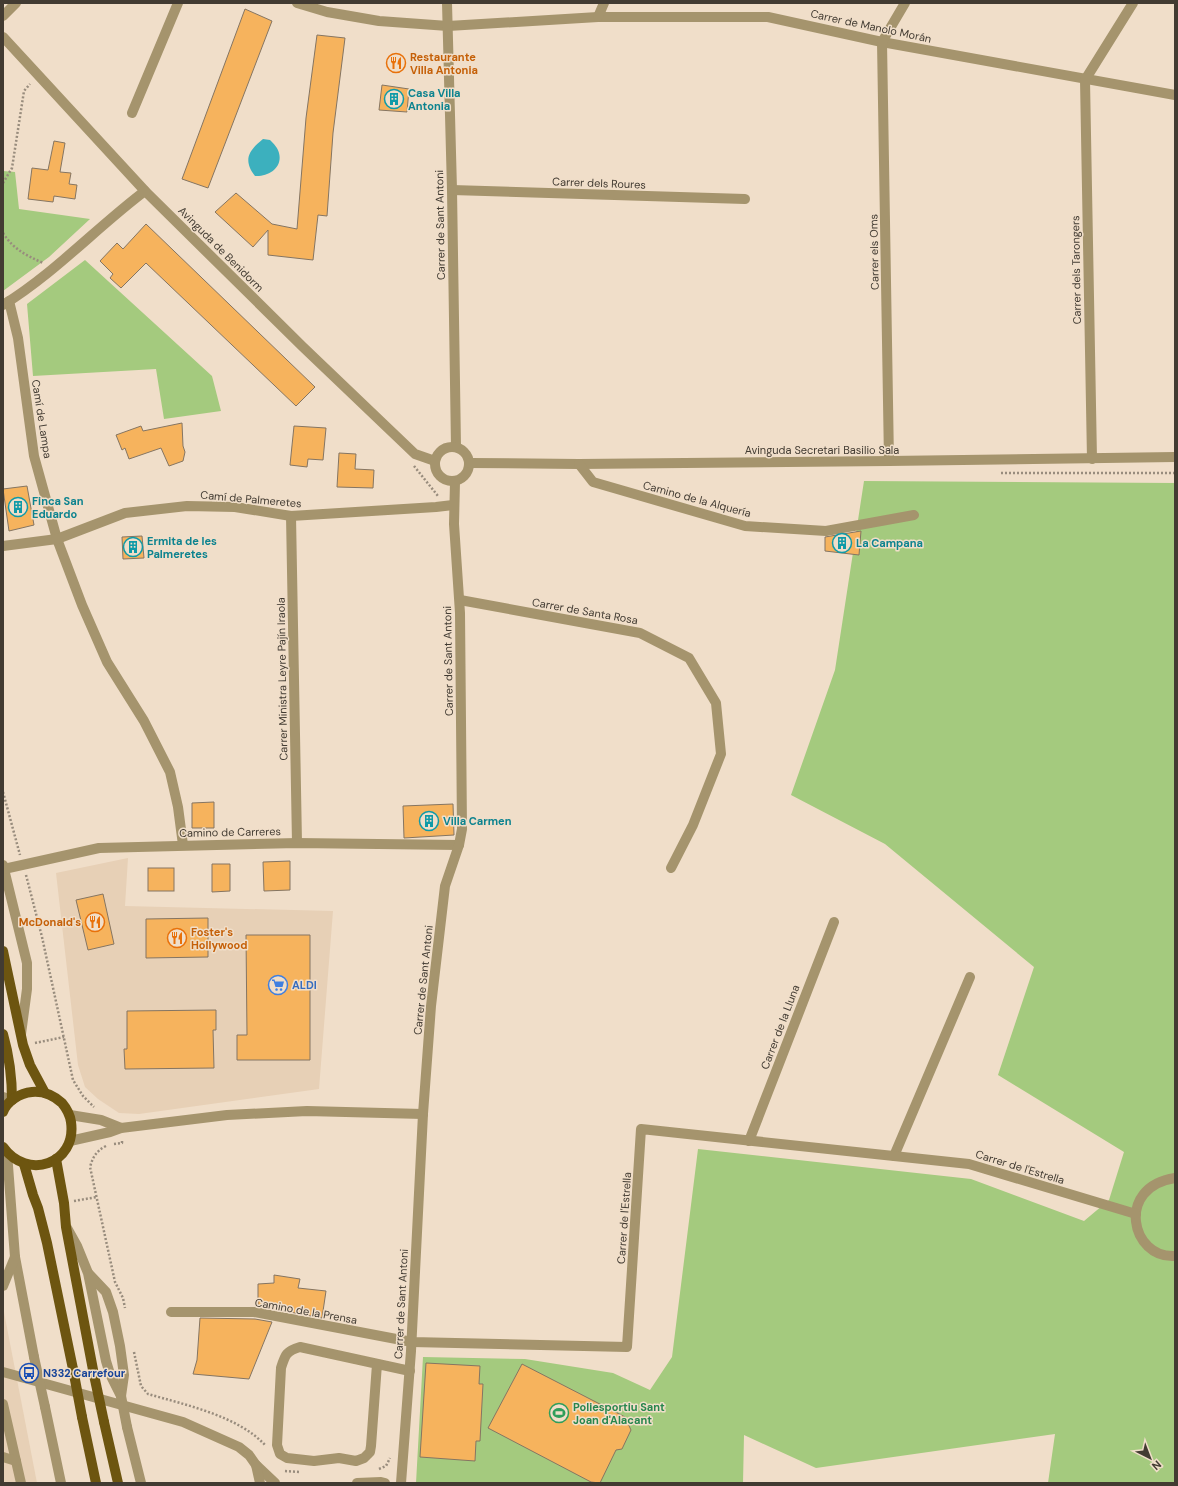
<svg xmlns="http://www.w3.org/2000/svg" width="1178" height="1486" font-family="'DM Sans',sans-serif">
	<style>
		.built { fill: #e7d0b6 }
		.green { fill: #a4ca7e }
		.water { fill: #3cb0be }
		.building { fill: #f6b35d; stroke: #857562 }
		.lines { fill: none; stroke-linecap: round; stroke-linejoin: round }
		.path { stroke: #988c7d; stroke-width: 2.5; stroke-dasharray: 2 2; stroke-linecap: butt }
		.minor { stroke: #a5946d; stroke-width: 10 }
		.major { stroke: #6d5510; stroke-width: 10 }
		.minor-bridge { stroke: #a5946d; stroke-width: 10 }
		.major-bridge { stroke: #6d5510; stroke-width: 10 }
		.labels { text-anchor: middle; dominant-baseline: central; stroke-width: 3; stroke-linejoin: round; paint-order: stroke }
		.street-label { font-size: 11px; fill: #423b32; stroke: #f0dec9 }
		.food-label { font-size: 11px; font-weight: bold; fill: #c56008; stroke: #f0dec9; text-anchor: start }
		.culture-label { font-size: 11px; font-weight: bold; fill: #0d838f; stroke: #f0dec9; text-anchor: start }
		.shop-label { font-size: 11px; font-weight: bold; fill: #366cbe; stroke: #f0dec9; text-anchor: start }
		.transit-label { font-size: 11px; font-weight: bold; fill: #164399; stroke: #f0dec9; text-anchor: start }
		.leisure-label { font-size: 11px; font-weight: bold; fill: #27864d; stroke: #f0dec9; text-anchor: start }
	</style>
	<rect width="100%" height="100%" fill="#f0dec9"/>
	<g class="built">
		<path d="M128,858L125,906L333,911L319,1089L139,1114L119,1113L98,1099L85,1087L78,1065L56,873Z"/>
		<path d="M3,1307L37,1483H3Z"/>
	</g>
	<g class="green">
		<path d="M3,171L15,172L19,209L90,219L49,257L3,291Z"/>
		<path d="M85,260L212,376L221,411L164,419L156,369L33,376L27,304Z"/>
		<path d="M864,481L1175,483V1483H1048L1055,1434L816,1468L744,1435L743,1483H416L423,1357L525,1359L613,1373L650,1390L672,1357L698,1149L971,1179L1084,1221L1109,1200L1124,1152L998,1075L1034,967L885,844L791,795L835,670Z"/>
	</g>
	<path class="water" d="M263,139L270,140C274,144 278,148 279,153C283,168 268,177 255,176C243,160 248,151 263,139Z"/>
	<g class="building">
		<path d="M245,9L272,21L208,188L182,179Z"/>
		<path d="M317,35L345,38L333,133L327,216L318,215L313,260L268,255V230L253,247L215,212L236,193L272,224L297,229L306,118Z"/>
		<path d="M382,85L409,89L407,112L379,110Z"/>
		<path d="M54,141L65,143L60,172L71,173L69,184L77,185L75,199L54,196L53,202L28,199L32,168L48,170Z"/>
		<path d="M146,224L315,387L296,406L146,263L121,288L110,278L113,274L100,261L117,243L123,249Z"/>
		<path d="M182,423L183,446L185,452L183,461L169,466L161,448L129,459L125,448L122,450L116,435L141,426L143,431Z"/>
		<path d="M294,426L326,428L323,460L308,459L307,467L290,465Z"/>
		<path d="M339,453L356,454L355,469L374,470L373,488L337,487Z"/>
		<path d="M27,486L34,525L9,531L3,489Z"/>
		<path d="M861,531L859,555L825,551V537Z"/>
		<path d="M142,536L144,558L123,559L122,537Z"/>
		<path d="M214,802V828H192V803Z"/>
		<path d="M453,804L454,835L404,838L403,806Z"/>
		<path d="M290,861V890L264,891L263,862Z"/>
		<path d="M212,864H230V891L212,892Z"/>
		<rect x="148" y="868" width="26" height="23"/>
		<path d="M103,894L114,944L88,950L76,900Z"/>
		<path d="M208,918V957L146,958V919Z"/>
		<path d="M246,935H310V1060H237V1035H247Z"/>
		<path d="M216,1010V1030H213L214,1068L125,1069L124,1049H127V1011Z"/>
		<path d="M274,1275L300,1279L298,1288L326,1291L322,1318L258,1306V1284L274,1283Z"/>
		<path d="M200,1318L255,1319L272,1322L249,1379L193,1374L197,1360Z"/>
		<path d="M426,1363L480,1366L479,1384H483L480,1441H476L475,1461L420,1457Z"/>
		<path d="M522,1364L625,1417L631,1430L622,1449L616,1450L600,1483L591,1482L488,1428Z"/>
	</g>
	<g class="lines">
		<g class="path">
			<path d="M3,183L12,168L24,91L30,84"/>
			<path d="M3,233C14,250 26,255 43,263"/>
			<path d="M414,466L438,496"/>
			<path d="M1001,473H1175"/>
			<path d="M3,792L20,855"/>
			<path d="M26,875L42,937L73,1080L83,1096L94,1107"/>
			<path d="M35,1043L64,1037"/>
			<path d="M114,1144L122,1143V1140"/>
			<path d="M106,1146C96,1151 93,1157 90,1167L115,1282L123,1298L125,1308"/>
			<path d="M74,1201L97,1197"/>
			<path d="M134,1352L141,1386L148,1394C186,1405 238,1416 265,1445"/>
			<path d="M379,1469L386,1466L390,1458"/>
			<path d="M285,1471L300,1472"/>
		</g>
		<g class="minor">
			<path d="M297,3L327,12L379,21L448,26L598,17H768L882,42L1175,95"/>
			<path d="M447,3L452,190L456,447"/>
			<path d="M3,16L16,3"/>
			<path d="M598,17L604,3"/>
			<path d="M3,37L145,191L303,347L415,454L435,461"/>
			<path d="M132,113L178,3"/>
			<path d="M452,190L745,199"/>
			<path d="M9,301L18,338L34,456L57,539L82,605L107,662L144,721L170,772L178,807L183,845"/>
			<path d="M3,305C55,273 97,227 145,191"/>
			<circle cx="452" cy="464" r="17"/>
			<path d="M1092,459L1085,80L1133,3"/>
			<path d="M889,461L882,42L905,3"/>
			<path d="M470,463L579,464L889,461L1175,457"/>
			<path d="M579,464L593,482L745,526L826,531L914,515"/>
			<path d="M291,516L297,843"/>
			<path d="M3,546L57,539L125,513L187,506L235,507L291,516L436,507L453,505"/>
			<path d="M460,600L640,633L689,658L716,703L721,754L693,825L671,868"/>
			<path d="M3,865L27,963V989L21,1034"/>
			<path d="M4,869L99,848L297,843L459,845"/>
			<path d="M3,1097L12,1100"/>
			<path d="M70,1115L101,1120L121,1128"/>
			<path d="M70,1141L110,1132L121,1128L227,1115L307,1111L423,1114"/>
			<path d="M749,1141L834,922"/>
			<path d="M7,1153L15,1257L34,1357"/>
			<path d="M894,1156L970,977"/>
			<path d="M1175,1178C1115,1187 1131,1259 1175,1256"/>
			<path d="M67,1228L77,1246L88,1273L106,1361L110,1374L121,1396"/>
			<path d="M89,1274L106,1292L113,1312L120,1346L124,1375L121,1396"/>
			<path d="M3,1286L15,1257"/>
			<path d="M171,1312H254L412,1342L627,1347L641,1129L969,1164L1136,1214"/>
			<path d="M377,1364L371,1446L370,1452L364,1458L356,1461L339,1458L314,1461L287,1458L280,1454L277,1445L281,1368C285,1355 286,1351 300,1347L410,1371"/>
			<path d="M3,1372L183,1422L239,1447L249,1455L256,1465L275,1483"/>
			<path d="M3,1404L21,1483"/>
			<path d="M45,1407L61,1483"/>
			<path d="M127,1427L141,1483"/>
			<path d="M3,1457L16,1461"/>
			<path d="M256,1465L260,1483"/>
			<path d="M357,1483L381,1482L385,1483"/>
			<path d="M401,1483L411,1351L423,1114L431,1006L445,886L459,845L462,829L460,613L454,524L455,482"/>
		</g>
		<g class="major">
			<path d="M3,951L23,1045L30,1065L45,1093"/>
			<path d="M3,1034C9,1055 12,1078 12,1100"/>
			<path d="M3,1112C7,1101 20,1093 32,1092C43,1091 53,1095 62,1103C67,1109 70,1115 71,1122C77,1164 27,1181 3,1147"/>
			<path d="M56,1159L64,1203L66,1227L94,1375"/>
			<path d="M24,1164L33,1195L38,1208L47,1243L73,1369"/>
			<path d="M82,1417L96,1483"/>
			<path d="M104,1422L118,1483"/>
		</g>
		<g class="minor-bridge">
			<path d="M34,1357L45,1407"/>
			<path d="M121,1396L127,1427"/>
		</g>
		<g class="major-bridge">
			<path d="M73,1369L82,1417"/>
			<path d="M94,1375L104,1422"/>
		</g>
	</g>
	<defs>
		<g id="restaurant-ring" transform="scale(1)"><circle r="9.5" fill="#f0dec9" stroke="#e8710a" stroke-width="1.5"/><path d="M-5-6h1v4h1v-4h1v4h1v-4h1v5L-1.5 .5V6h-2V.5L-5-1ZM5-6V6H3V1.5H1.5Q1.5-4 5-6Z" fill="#e8710a"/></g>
		<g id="building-ring" transform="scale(1)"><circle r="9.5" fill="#f0dec9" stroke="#0f9aa8" stroke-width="1.5"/><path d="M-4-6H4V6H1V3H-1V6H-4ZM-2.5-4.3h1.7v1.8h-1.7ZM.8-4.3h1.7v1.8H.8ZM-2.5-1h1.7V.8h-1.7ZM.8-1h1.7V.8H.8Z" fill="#0f9aa8"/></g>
		<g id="supermarket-ring" transform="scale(1)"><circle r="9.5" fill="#f0dec9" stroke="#3f7fe0" stroke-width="1.5"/><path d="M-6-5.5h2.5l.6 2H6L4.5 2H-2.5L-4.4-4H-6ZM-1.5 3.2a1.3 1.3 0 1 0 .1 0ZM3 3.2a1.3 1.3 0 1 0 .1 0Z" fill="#3f7fe0"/></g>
		<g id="bus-ring" transform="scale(1)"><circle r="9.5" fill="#f0dec9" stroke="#1a4fb4" stroke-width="1.5"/><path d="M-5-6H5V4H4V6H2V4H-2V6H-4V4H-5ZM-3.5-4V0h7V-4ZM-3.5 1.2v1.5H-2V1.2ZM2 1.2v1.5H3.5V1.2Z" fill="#1a4fb4"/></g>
		<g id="stadium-ring" transform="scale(1)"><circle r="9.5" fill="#f0dec9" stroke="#2e9e5b" stroke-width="1.5"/><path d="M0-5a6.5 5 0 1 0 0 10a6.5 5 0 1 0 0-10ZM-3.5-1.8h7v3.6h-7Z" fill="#2e9e5b"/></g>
	</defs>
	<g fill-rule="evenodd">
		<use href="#restaurant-ring" x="396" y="63"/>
		<use href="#building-ring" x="394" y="99"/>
		<use href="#building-ring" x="18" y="507"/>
		<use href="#building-ring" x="842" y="543"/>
		<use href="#building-ring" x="133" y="547"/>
		<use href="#building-ring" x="429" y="821"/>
		<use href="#restaurant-ring" x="95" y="922"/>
		<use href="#restaurant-ring" x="177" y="938"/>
		<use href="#supermarket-ring" x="278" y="985"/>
		<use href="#bus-ring" x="29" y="1373"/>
		<use href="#stadium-ring" x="559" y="1413"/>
	</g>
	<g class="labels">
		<g class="street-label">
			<text transform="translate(871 26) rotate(12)">Carrer de Manolo Morán</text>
			<text transform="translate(599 183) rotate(2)">Carrer dels Roures</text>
			<text transform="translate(440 225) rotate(-91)">Carrer de Sant Antoni</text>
			<text transform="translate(221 249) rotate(45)">Avinguda de Benidorm</text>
			<text transform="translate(874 252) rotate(-91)">Carrer els Oms</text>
			<text transform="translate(1076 270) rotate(-91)">Carrer dels Tarongers</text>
			<text transform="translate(42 419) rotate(81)">Camí de Lampa</text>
			<text x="822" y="450">Avinguda Secretari Basilio Sala</text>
			<text transform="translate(251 499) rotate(5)">Camí de Palmeretes</text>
			<text transform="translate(697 499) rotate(15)">Camino de la Alquería</text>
			<text transform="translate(585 611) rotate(10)">Carrer de Santa Rosa</text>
			<text transform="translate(448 661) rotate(-91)">Carrer de Sant Antoni</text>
			<text transform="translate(282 679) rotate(-91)">Carrer Ministra Leyre Pajín Iraola</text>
			<text transform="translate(230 832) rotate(-1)">Camino de Carreres</text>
			<text transform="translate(423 980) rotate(-84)">Carrer de Sant Antoni</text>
			<text transform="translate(780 1027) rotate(-69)">Carrer de la Lluna</text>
			<text transform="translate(1020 1167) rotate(17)">Carrer de l'Estrella</text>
			<text transform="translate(624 1218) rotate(-86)">Carrer de l'Estrella</text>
			<text transform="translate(401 1304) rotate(-87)">Carrer de Sant Antoni</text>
			<text transform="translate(306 1311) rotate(10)">Camino de la Prensa</text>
		</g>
		<g class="food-label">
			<text x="410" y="57">Restaurante<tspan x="410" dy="13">Villa Antonia</tspan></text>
			<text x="81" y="922" text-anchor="end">McDonald's</text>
			<text x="191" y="932">Foster's<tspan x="191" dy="13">Hollywood</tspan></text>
		</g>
		<g class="culture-label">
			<text x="408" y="93">Casa Villa<tspan x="408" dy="13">Antonia</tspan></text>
			<text x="32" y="501">Finca San<tspan x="32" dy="13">Eduardo</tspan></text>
			<text x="147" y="541">Ermita de les<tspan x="147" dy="13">Palmeretes</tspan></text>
			<text x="856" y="543">La Campana</text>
			<text x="443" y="821">Villa Carmen</text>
		</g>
		<g class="shop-label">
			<text x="292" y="985">ALDI</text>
		</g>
		<g class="transit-label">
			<text x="43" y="1373">N332 Carrefour</text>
		</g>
		<g class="leisure-label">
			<text x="573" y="1407">Poliesportiu Sant<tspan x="573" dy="13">Joan d'Alacant</tspan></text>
		</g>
	</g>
	<rect width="1178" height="1486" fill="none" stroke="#423b32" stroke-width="8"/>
	<g transform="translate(1150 1458) rotate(138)" stroke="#f0dec9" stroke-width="3" paint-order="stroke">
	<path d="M0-3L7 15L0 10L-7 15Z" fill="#423b32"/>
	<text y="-6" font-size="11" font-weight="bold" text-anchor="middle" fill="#423b32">N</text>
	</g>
</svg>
